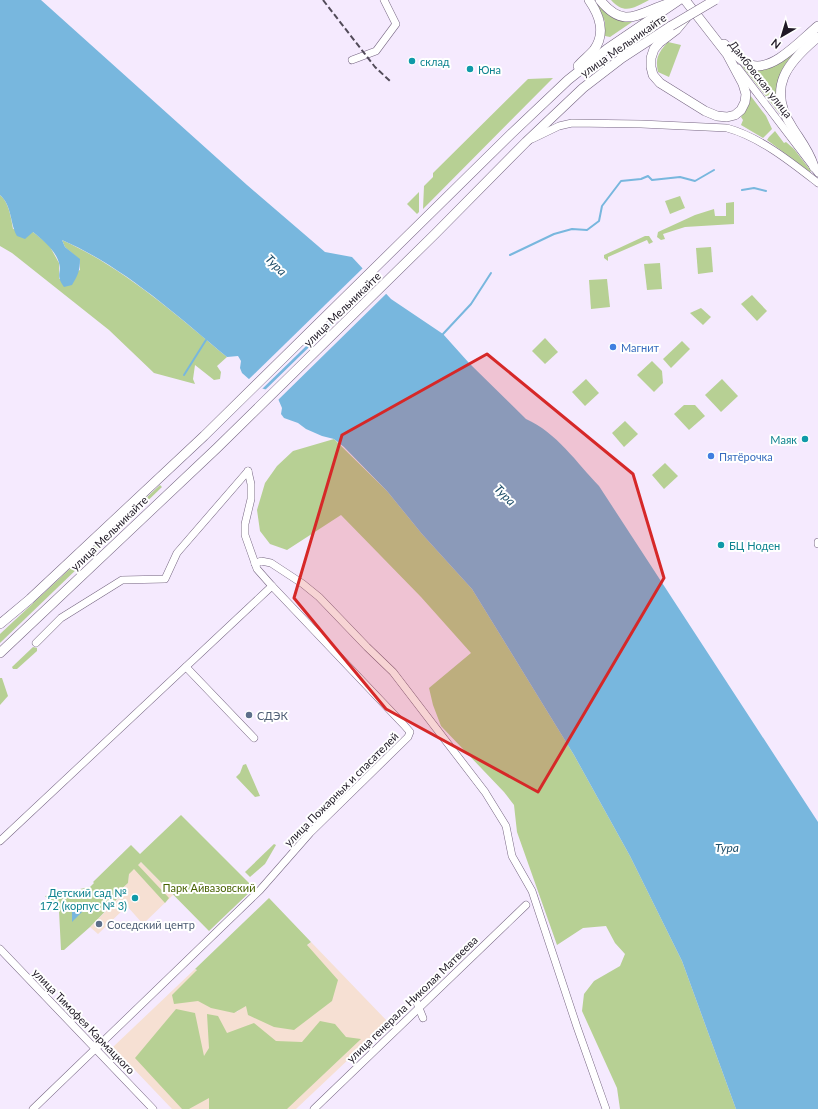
<svg xmlns="http://www.w3.org/2000/svg" width="818" height="1109" font-family="Lato,sans-serif">
	<style>
		.education { fill: #f6e0d3 }
		.green { fill: #b7d094 }
		.water { fill: #78b7de }
		.pier { fill: #f5eafe }
		.lines { fill: none; stroke-linecap: round; stroke-linejoin: round }
		.stream { stroke: #78b7de; stroke-width: 2 }
		.minor-casing { stroke: #766682; stroke-width: 8 }
		.major-casing { stroke: #766682; stroke-width: 10 }
		.minor { stroke: #fff; stroke-width: 7 }
		.major { stroke: #fff; stroke-width: 9 }
		.rail { stroke: #524b59; stroke-width: 2; stroke-dasharray: 6 3; stroke-linecap: butt }
		.major-bridge-casing { stroke: #766682; stroke-width: 10; stroke-linecap: butt }
		.major-bridge { stroke: #fff; stroke-width: 9 }
		.marked { fill: #d62828; fill-opacity: 0.2; stroke: #d62828; stroke-width: 3; stroke-linejoin: round }
		.culture-dot { fill: #0f9aa8; stroke: #fff; stroke-width: 1.5 }
		.shop-dot { fill: #3f7fe0; stroke: #fff; stroke-width: 1.5 }
		.service-dot { fill: #5c6f8a; stroke: #fff; stroke-width: 1.5 }
		.labels { text-anchor: middle; dominant-baseline: central; stroke-width: 4; stroke-linejoin: round; paint-order: stroke }
		.street-label { font-size: 11px; fill: #1f1925; stroke: #fff }
		.culture-label { font-size: 11px; fill: #0d838f; stroke: #fff; text-anchor: start }
		.shop-label { font-size: 11px; fill: #366cbe; stroke: #fff; text-anchor: start }
		.service-label { font-size: 11px; fill: #4e5e75; stroke: #fff; text-anchor: start }
		.park-label { font-size: 11px; fill: #466101; stroke: #fff }
		.water-label { font-size: 12px; font-style: italic; fill: #1d4d69; stroke: #fff }
	</style>
	<rect width="100%" height="100%" fill="#f5eafe"/>
	<g class="education">
		<path d="M141,862L173,895L143,924L127,906L98,934L90,927L119,898L116,895L128,883L129,873Z"/>
		<path d="M311,942L388,1022L296,1109H172L113,1047L195,969L237,1012Z"/>
	</g>
	<g class="green">
		<path d="M611,0H649C634,8 624,15 611,0Z"/>
		<path d="M599,5C608,16 618,21 632,22L610,37L605,36V22L598,6Z"/>
		<path d="M668,42L681,45L669,77L658,72C655,58 658,53 668,42Z"/>
		<path d="M799,48C777,70 775,83 779,113L742,66L753,69Z"/>
		<path d="M553,78L423,209L424,186L433,177V173L528,79Z"/>
		<path d="M750,95L766,116L772,129L763,138L741,125L743,120L741,117C746,110 751,104 750,95Z"/>
		<path d="M775,131L784,143L786,142L794,149L811,171L810,172L767,140L769,137Z"/>
		<path d="M419,192V212L417,214L407,204Z"/>
		<path d="M0,195C9,202 11,218 13,229L33,232L49,245L59,263V279L80,270V260L65,247L62,240C124,268 175,314 227,357L217,366L221,372L220,379L214,380L195,365L193,379L195,384L154,373L109,330L12,253L0,246Z"/>
		<path d="M680,196L685,208L670,214L665,201Z"/>
		<path d="M734,202V224L685,227L663,234L665,239L661,240L657,237L658,232L695,215L714,209L715,216H726V203Z"/>
		<path d="M645,236H649L653,242L649,244L647,240L608,257V261L604,258V255Z"/>
		<path d="M711,247L713,272L698,274L696,248Z"/>
		<path d="M660,263L662,289L647,290L644,264Z"/>
		<path d="M607,279L610,307L591,309L589,280Z"/>
		<path d="M752,295L767,311L757,321L741,304Z"/>
		<path d="M701,308L711,317L703,325L690,313Z"/>
		<path d="M545,338L558,352L545,364L532,351Z"/>
		<path d="M682,341L690,349L671,368L663,359Z"/>
		<path d="M652,361L662,371L663,383L654,392L637,375Z"/>
		<path d="M586,379L599,393L585,406L572,392Z"/>
		<path d="M722,379L738,396L721,412L705,395Z"/>
		<path d="M684,405H695L705,416L689,430L674,414Z"/>
		<path d="M625,421L638,434L624,447L612,433Z"/>
		<path d="M334,439L387,491L422,534L472,589L574,755L630,856L682,961L736,1109H620L617,1088L582,1011L584,994L594,981L620,966L625,954L615,943L606,926L583,928L557,945L517,832L514,805L504,792L441,726L433,705L429,688L471,653L421,597L341,515L287,550L270,544L260,531L257,510L265,483L277,466L293,451Z"/>
		<path d="M665,463L678,476L664,489L652,475Z"/>
		<path d="M160,485L162,487L0,643V634Z"/>
		<path d="M33,647L37,648V651L17,669H13L12,667Z"/>
		<path d="M0,678H2L8,696L0,705Z"/>
		<path d="M246,764L260,796L255,797L236,777L240,773L243,765Z"/>
		<path d="M181,815L254,888L209,931L141,862L138,865L169,898L165,903L134,869L129,874L128,883L116,894L119,897L90,927L64,950H61L59,911L45,896L90,887L94,883L93,882L131,845L140,854Z"/>
		<path d="M274,844L276,845L265,864L250,877L245,872Z"/>
		<path d="M269,898L311,942L307,945L338,980L332,1001L294,1030L274,1027L248,1015L246,1006L234,1013L211,1008L198,1001L174,1004L172,995L197,970L195,969Z"/>
		<path d="M176,1009L195,1013L204,1056L209,1048L207,1014L218,1016L227,1033L254,1023L276,1041L302,1042L320,1021L335,1024L346,1037L361,1039L287,1109H209V1098L189,1109H182L135,1058Z"/>
	</g>
	<g class="water">
		<path d="M0,0H41L247,185L325,252L352,257L391,299L443,334L469,363L526,419C556,432 577,463 599,486L818,822V1109H736L682,961L630,856L574,755L472,589L422,534L387,491L344,447L334,439L322,436L306,429L298,423L284,418L281,414L282,408L276,394L270,391L258,387L242,373L240,368L241,361L238,356L227,357C175,314 124,267 62,240L65,247L80,259C80,271 78,275 72,285L64,287C55,274 62,274 59,263C56,251 43,240 33,232L25,239L17,236C10,224 12,205 0,195Z"/>
		<path d="M84,904V910L72,922V907Z"/>
	</g>
	<g class="pier">
		<path d="M364,267L375,279L261,390L257,389L247,381Z"/>
		<path d="M377,281L388,292L277,401L275,396L264,391Z"/>
	</g>
	<g class="lines">
		<g class="stream">
			<path d="M742,190L754,188L766,191"/>
			<path d="M510,255L554,234L572,229L587,230L599,221L602,206L621,181L641,179L648,176L652,180L680,177L695,181L714,170"/>
			<path d="M443,334L471,304L491,273"/>
			<path d="M184,375L206,340"/>
		</g>
		<g class="minor-casing">
			<g id="minor">
				<path d="M352,60L376,51L396,24L384,0"/>
				<path d="M738,68L818,173"/>
				<path d="M532,139L559,126L572,123L641,124L727,128C760,137 791,162 818,183"/>
				<path d="M818,542V544"/>
				<path d="M255,564L261,561L271,563L303,584L319,597L367,647L393,672L485,792L506,826L512,856L532,891L577,1027L606,1109"/>
				<path d="M36,643L61,618L122,580L165,579L177,553L248,471"/>
				<path d="M186,667L254,738"/>
				<path d="M0,841L272,586"/>
				<path d="M0,949L153,1109"/>
				<path d="M415,998L423,1018"/>
				<path d="M33,1109L260,890L310,833L408,737L410,732L404,725L272,586L257,569L245,535V524L251,499V484L248,471"/>
				<path d="M314,1109L526,905"/>
			</g>
		</g>
		<g class="major-casing">
			<g id="major">
				<path d="M600,0C625,31 639,12 670,3"/>
				<path d="M685,0L727,54L743,84L746,94L745,102L741,110L735,115L727,117L717,116L705,111L660,83L653,75L651,67V58L654,49L659,43L676,30L686,18"/>
				<path d="M724,44C732,51 740,61 751,65C773,72 802,39 818,26"/>
				<path d="M578,66C583,60 589,56 594,50C606,33 600,16 589,0"/>
				<path d="M814,167C810,152 800,140 792,127C766,87 788,62 818,37"/>
				<path d="M0,624L30,599L204,436L511,134L568,80L607,49L679,0"/>
				<path d="M0,653L217,448L435,234L526,142L583,88L622,58L671,26"/>
			</g>
		</g>
		<use href="#minor" class="minor"/>
		<use href="#major" class="major"/>
		<path class="rail" d="M323,0L375,67L390,81"/>
		<g class="major-bridge-casing">
			<path id="major-bridge" d="M671,26L715,0"/>
		</g>
		<use href="#major-bridge" class="major-bridge"/>
	</g>
	<path class="marked" d="M487,354L633,474L664,578L538,792L386,709L294,598L342,435Z"/>
	<g class="culture-dot">
		<circle cx="412" cy="61" r="4"/>
		<circle cx="470" cy="69" r="4"/>
		<circle cx="805" cy="439" r="4"/>
		<circle cx="721" cy="545" r="4"/>
		<circle cx="135" cy="898" r="4"/>
	</g>
	<g class="shop-dot">
		<circle cx="613" cy="347" r="4"/>
		<circle cx="711" cy="456" r="4"/>
	</g>
	<g class="service-dot">
		<circle cx="249" cy="715" r="4"/>
		<circle cx="99" cy="924" r="4"/>
	</g>
	<g class="labels">
		<g class="street-label">
			<text transform="translate(623 45) rotate(-35)">улица Мельникайте</text>
			<text transform="translate(761 79) rotate(52)">Дамбовская улица</text>
			<text transform="translate(342 309) rotate(-44)">улица Мельникайте</text>
			<text transform="translate(109 533) rotate(-44)">улица Мельникайте</text>
			<text transform="translate(341 789) rotate(-45)">улица Пожарных и спасателей</text>
			<text transform="translate(412 999) rotate(-44)">улица генерала Николая Матвеева</text>
			<text transform="translate(84 1021) rotate(46)">улица Тимофея Кармацкого</text>
		</g>
		<g class="culture-label">
			<text x="420" y="61">склад</text>
			<text x="478" y="69">Юна</text>
			<text x="797" y="439" text-anchor="end">Маяк</text>
			<text x="729" y="545">БЦ Ноден</text>
			<text x="127" y="892" text-anchor="end">Детский сад №<tspan x="127" dy="13">172 (корпус № 3)</tspan></text>
		</g>
		<g class="shop-label">
			<text x="621" y="347">Магнит</text>
			<text x="719" y="456">Пятёрочка</text>
		</g>
		<g class="service-label">
			<text x="257" y="715">СДЭК</text>
			<text x="107" y="924">Соседский центр</text>
		</g>
		<g class="park-label">
			<text x="209" y="887">Парк Айвазовский</text>
		</g>
		<g class="water-label">
			<text transform="translate(276 265) rotate(45)">Тура</text>
			<text transform="translate(505 495) rotate(45)">Тура</text>
			<text x="727" y="847">Тура</text>
		</g>
	</g>
	<g transform="translate(782 36) rotate(218)" stroke="#ffffff" stroke-width="3" paint-order="stroke">
	<path d="M0-3L7 15L0 10L-7 15Z" fill="#1f1925"/>
	<text y="-6" font-size="11" font-weight="bold" text-anchor="middle" fill="#1f1925">N</text>
	</g>
</svg>
